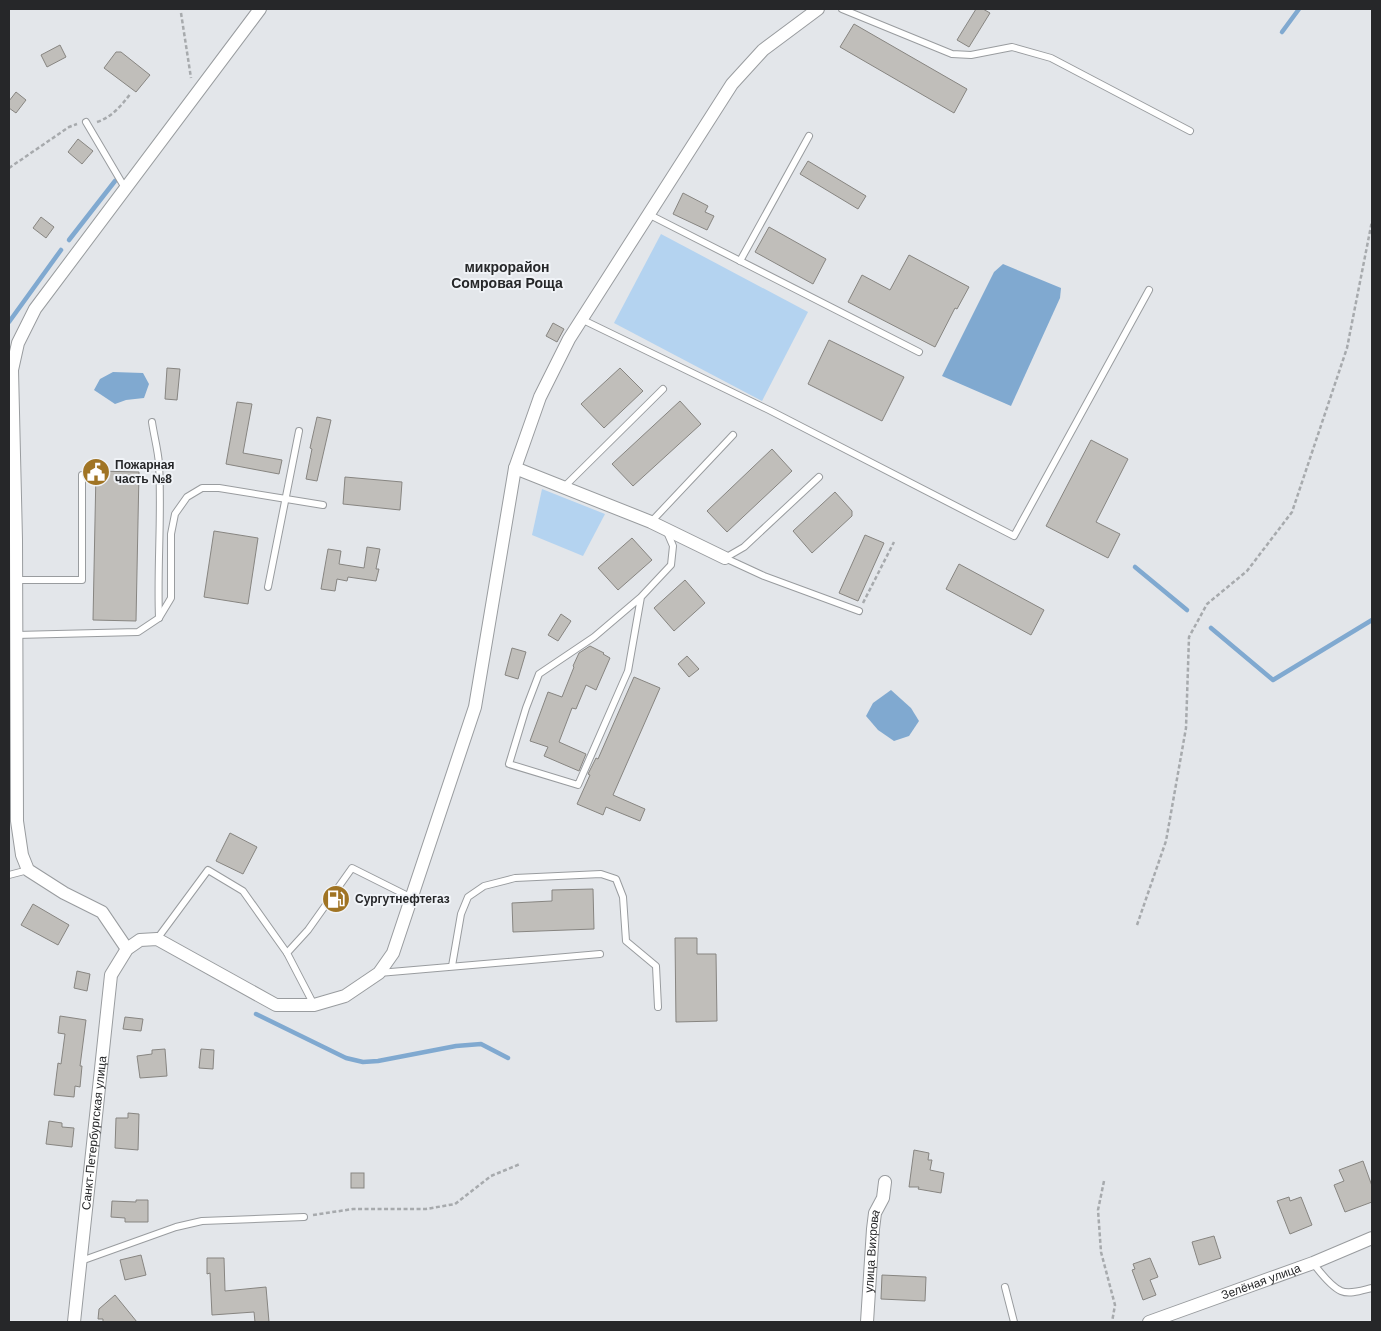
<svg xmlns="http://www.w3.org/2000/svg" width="1381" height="1331" font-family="Arial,sans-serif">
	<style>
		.green { fill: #b4d3f0 }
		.water { fill: #80a9d0 }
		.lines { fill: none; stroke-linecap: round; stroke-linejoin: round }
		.stream { stroke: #80a9d0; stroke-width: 4.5 }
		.building { fill: #c0beba; stroke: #878581 }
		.lane-casing { stroke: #999c9f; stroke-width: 8 }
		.street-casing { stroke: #999c9f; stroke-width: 14 }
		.path { stroke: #a7aaad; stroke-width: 2.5; stroke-dasharray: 4 2.5; stroke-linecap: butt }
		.lane { stroke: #fff; stroke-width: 6 }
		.street { stroke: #fff; stroke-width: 12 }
		.labels { text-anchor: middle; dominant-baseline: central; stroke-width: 4; stroke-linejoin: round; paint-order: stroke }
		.poi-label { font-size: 12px; font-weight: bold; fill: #262729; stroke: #f0f3f7; text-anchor: start }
		.street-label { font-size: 12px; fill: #262729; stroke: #f0f3f7 }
		.neighbourhood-label { font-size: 14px; font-weight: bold; fill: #262729; stroke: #f0f3f7 }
	</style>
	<rect width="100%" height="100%" fill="#e3e6ea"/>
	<g class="green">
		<path d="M661,234L808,312L762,401L614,323Z"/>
		<path d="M542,489L605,514L583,556L532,535Z"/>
	</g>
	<g class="water">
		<path d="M1003,264L1061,288L1060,298L1011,406L942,376L994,272Z"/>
		<path d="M113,372L143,373L149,384L144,398L126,400L115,404L94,390L100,379Z"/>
		<path d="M891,690L911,708L919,721L909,736L894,741L878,730L866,716L873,703Z"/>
	</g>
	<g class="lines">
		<g class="stream">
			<path d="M1282,32L1299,9"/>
			<path d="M69,240L115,181"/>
			<path d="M9,322L61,250"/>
			<path d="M1135,567L1187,610"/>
			<path d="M1211,628L1273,680L1372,620"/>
			<path d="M256,1014L346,1058L363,1062L378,1061L456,1046L481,1044L508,1058"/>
		</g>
	</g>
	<g class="building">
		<path d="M976,9H983L990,13L969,47L957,40Z"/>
		<path d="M854,24L967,89L954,113L840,47Z"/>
		<path d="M60,45L66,57L47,67L41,55Z"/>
		<path d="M116,52H121L150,75L136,92L104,68Z"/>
		<path d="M16,92L26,100L16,113L9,108V101Z"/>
		<path d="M78,139L93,151L82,164L68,152Z"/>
		<path d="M808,161L866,196L858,209L800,174Z"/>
		<path d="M683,193L708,206L705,212L714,216L707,230L673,214Z"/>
		<path d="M41,217L54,227L46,238L33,228Z"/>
		<path d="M769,227L826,259L813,284L755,252Z"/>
		<path d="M909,255L969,287L957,309L955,308L935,347L848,302L862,275L890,290Z"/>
		<path d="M553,323L564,329L557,342L546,336Z"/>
		<path d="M829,340L904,377L882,421L808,384Z"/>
		<path d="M167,368L180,369L177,400L165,399Z"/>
		<path d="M620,368L643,391L604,428L581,404Z"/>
		<path d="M680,401L701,424L633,486L612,464Z"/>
		<path d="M237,402L252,404L243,453L282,460L279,474L226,464Z"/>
		<path d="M317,417L331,420L317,481L306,479L312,449L310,448Z"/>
		<path d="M1091,440L1128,459L1096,522L1120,534L1108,558L1046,526Z"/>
		<path d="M772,449L792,471L727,532L707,511Z"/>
		<path d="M96,471L139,472L136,621L93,620Z"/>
		<path d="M345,477L402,482L400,510L343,504Z"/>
		<path d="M835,492L852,511V516L812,553L793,531Z"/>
		<path d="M214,531L258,538L248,604L204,597Z"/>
		<path d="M865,535L884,543L858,601L839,593Z"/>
		<path d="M632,538L652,560L618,590L598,568Z"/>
		<path d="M367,547L380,549L376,569H379L376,581L348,577L347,581L337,579L335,591L321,589L328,549L341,551L339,564L364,568Z"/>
		<path d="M959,564L1044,610L1031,635L946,589Z"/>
		<path d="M685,580L705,603L674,631L654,608Z"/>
		<path d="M561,614L571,621L558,641L548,635Z"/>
		<path d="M590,646L604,653L603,654L610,658L596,690L586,685L576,709L572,708L559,742L586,754L579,771L544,756L548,747L530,741L548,692L562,697L574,667L573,666L579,653Z"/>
		<path d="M512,648L526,652L518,679L505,675Z"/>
		<path d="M687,656L699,669L689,677L678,664Z"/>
		<path d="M634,677L660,688L613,795L645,809L640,821L606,807L603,815L577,804L590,775L588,774L596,758L598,759Z"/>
		<path d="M230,833L257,847L243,874L216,861Z"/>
		<path d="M593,889L594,929L513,932L512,903L552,901V890Z"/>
		<path d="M33,904L69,925L58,945L21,925Z"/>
		<path d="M675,938H697V954H716L717,1021L676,1022Z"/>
		<path d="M77,971L90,974L87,991L74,988Z"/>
		<path d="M60,1016L86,1020L80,1066H82L80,1087L75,1086L74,1097L54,1095L58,1063L61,1064L65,1034L58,1033Z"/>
		<path d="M125,1017L143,1019L141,1031L123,1029Z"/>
		<path d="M165,1049L167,1076L140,1078L137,1056L152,1054V1050Z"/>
		<path d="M201,1049L214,1050L213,1069L199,1068Z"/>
		<path d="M128,1113L139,1114L138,1150L115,1148L116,1118H128Z"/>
		<path d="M49,1121L62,1123V1127L74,1128L72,1147L46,1144Z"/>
		<path d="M914,1150L929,1153L928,1160H932L930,1170L944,1173L941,1193L918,1189L919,1187H909Z"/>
		<path d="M1363,1161L1372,1186V1202L1345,1212L1334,1185L1344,1181L1339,1170Z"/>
		<rect x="351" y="1173" width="13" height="15"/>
		<path d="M1289,1197L1290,1201L1301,1197L1312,1225L1290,1234L1277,1201Z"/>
		<path d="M136,1200H148V1222H125V1218L111,1217L112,1201L136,1202Z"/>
		<path d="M1214,1236L1221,1258L1199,1265L1192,1242Z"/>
		<path d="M141,1255L146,1275L125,1280L120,1260Z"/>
		<path d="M207,1258H224L225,1291L266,1287L269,1322H255L254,1312L212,1315L210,1273L207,1274Z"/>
		<path d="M1150,1258L1158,1277L1150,1280L1156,1295L1143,1300L1132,1270L1135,1269L1133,1264Z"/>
		<path d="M882,1275L926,1277L925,1301L881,1299Z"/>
		<path d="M115,1295L137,1322H103V1319H98L99,1309Z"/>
	</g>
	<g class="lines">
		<g class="lane-casing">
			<g id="lane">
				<path d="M842,9L952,54L971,55L1012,47L1051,58L1190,131"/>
				<path d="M86,122L125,188"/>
				<path d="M648,214L919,352"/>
				<path d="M740,261L809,136"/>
				<path d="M581,319L769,410L1014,536L1149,290"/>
				<path d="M152,422C154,436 158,450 159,464C162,515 157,566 159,618"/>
				<path d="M564,487L663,389"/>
				<path d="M651,522L733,435"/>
				<path d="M725,558L764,576L859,611"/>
				<path d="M725,558L744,547L819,477"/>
				<path d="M16,580H82V475"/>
				<path d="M268,587L299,431"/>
				<path d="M641,597L594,637L539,674L526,708L509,764L578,785L628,671L641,597L671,565L673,546L667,532"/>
				<path d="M16,635L138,632L159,618L171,598V534L175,514L187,497L202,488H219L323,505"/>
				<path d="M9,875L28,870"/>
				<path d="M157,939L208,870L243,891L287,953"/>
				<path d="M452,966L461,914L468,897L484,886L515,878L601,874L616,879L623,897L626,941L656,966L658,1007"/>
				<path d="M379,973L600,954"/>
				<path d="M314,1005L287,953L308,930L352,868L412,898"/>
				<path d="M81,1261L176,1227L202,1221L304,1217"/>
				<path d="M1313,1263C1319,1271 1332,1287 1341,1291C1350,1295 1363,1290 1372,1288"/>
				<path d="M1005,1287L1014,1322"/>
			</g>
		</g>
		<g class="street-casing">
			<g id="street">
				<path d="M515,468L651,522L725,558"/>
				<path d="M127,949L102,912L64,893L28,870L22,855L17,821L16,540L12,370L18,343L35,309L260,9"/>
				<path id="s1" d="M74,1322L111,975L127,949L140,940L157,939L276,1005H314L345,996L379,973L393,953L475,707L515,468L540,397L569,339L732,84L763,50L818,9"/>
				<path id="s2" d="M867,1322L873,1229L875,1213L883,1198L885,1182"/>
				<path id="s3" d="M1149,1322L1313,1263L1372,1238"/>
			</g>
		</g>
		<g class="path">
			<path d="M181,13L191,78"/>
			<path d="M97,122C112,117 121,106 131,93"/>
			<path d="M9,168L69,127L77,124"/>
			<path d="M863,603L894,542"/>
			<path d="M1137,925L1166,841L1186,728L1189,637L1207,604L1247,571L1292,512L1347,348L1372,221"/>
			<path d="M1104,1181L1098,1210L1101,1252L1115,1305L1112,1322"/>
			<path d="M313,1215L353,1209H426L455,1204L491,1176L520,1164"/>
		</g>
		<use href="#lane" class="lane"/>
		<use href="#street" class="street"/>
	</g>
	<defs>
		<g id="civic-disc" transform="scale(1.4375)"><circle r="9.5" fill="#a07424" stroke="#f0f3f7"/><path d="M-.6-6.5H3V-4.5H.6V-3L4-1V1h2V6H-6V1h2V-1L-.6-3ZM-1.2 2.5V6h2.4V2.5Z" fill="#fff"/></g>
		<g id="fuel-disc" transform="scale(1.4375)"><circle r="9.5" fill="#a07424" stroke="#f0f3f7"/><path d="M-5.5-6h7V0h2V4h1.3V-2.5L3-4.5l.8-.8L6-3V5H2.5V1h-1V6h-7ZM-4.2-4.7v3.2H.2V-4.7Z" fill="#fff"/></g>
	</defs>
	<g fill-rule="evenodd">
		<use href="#civic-disc" x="96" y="472"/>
		<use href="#fuel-disc" x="336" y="899"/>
	</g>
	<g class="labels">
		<g class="poi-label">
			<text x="115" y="465">Пожарная<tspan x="115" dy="14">часть №8</tspan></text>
			<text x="355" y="899">Сургутнефтегаз</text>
		</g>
		<g class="street-label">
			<text stroke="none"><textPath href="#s1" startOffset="190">Санкт-Петербургская улица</textPath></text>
			<text stroke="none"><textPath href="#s2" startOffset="71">улица Вихрова</textPath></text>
			<text stroke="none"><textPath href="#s3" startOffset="119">Зелёная улица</textPath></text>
		</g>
		<g class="neighbourhood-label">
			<text x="507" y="267">микрорайон<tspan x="507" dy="16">Сомровая Роща</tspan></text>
		</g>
	</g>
	<rect width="1381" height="1331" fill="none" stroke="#262729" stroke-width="20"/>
</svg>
